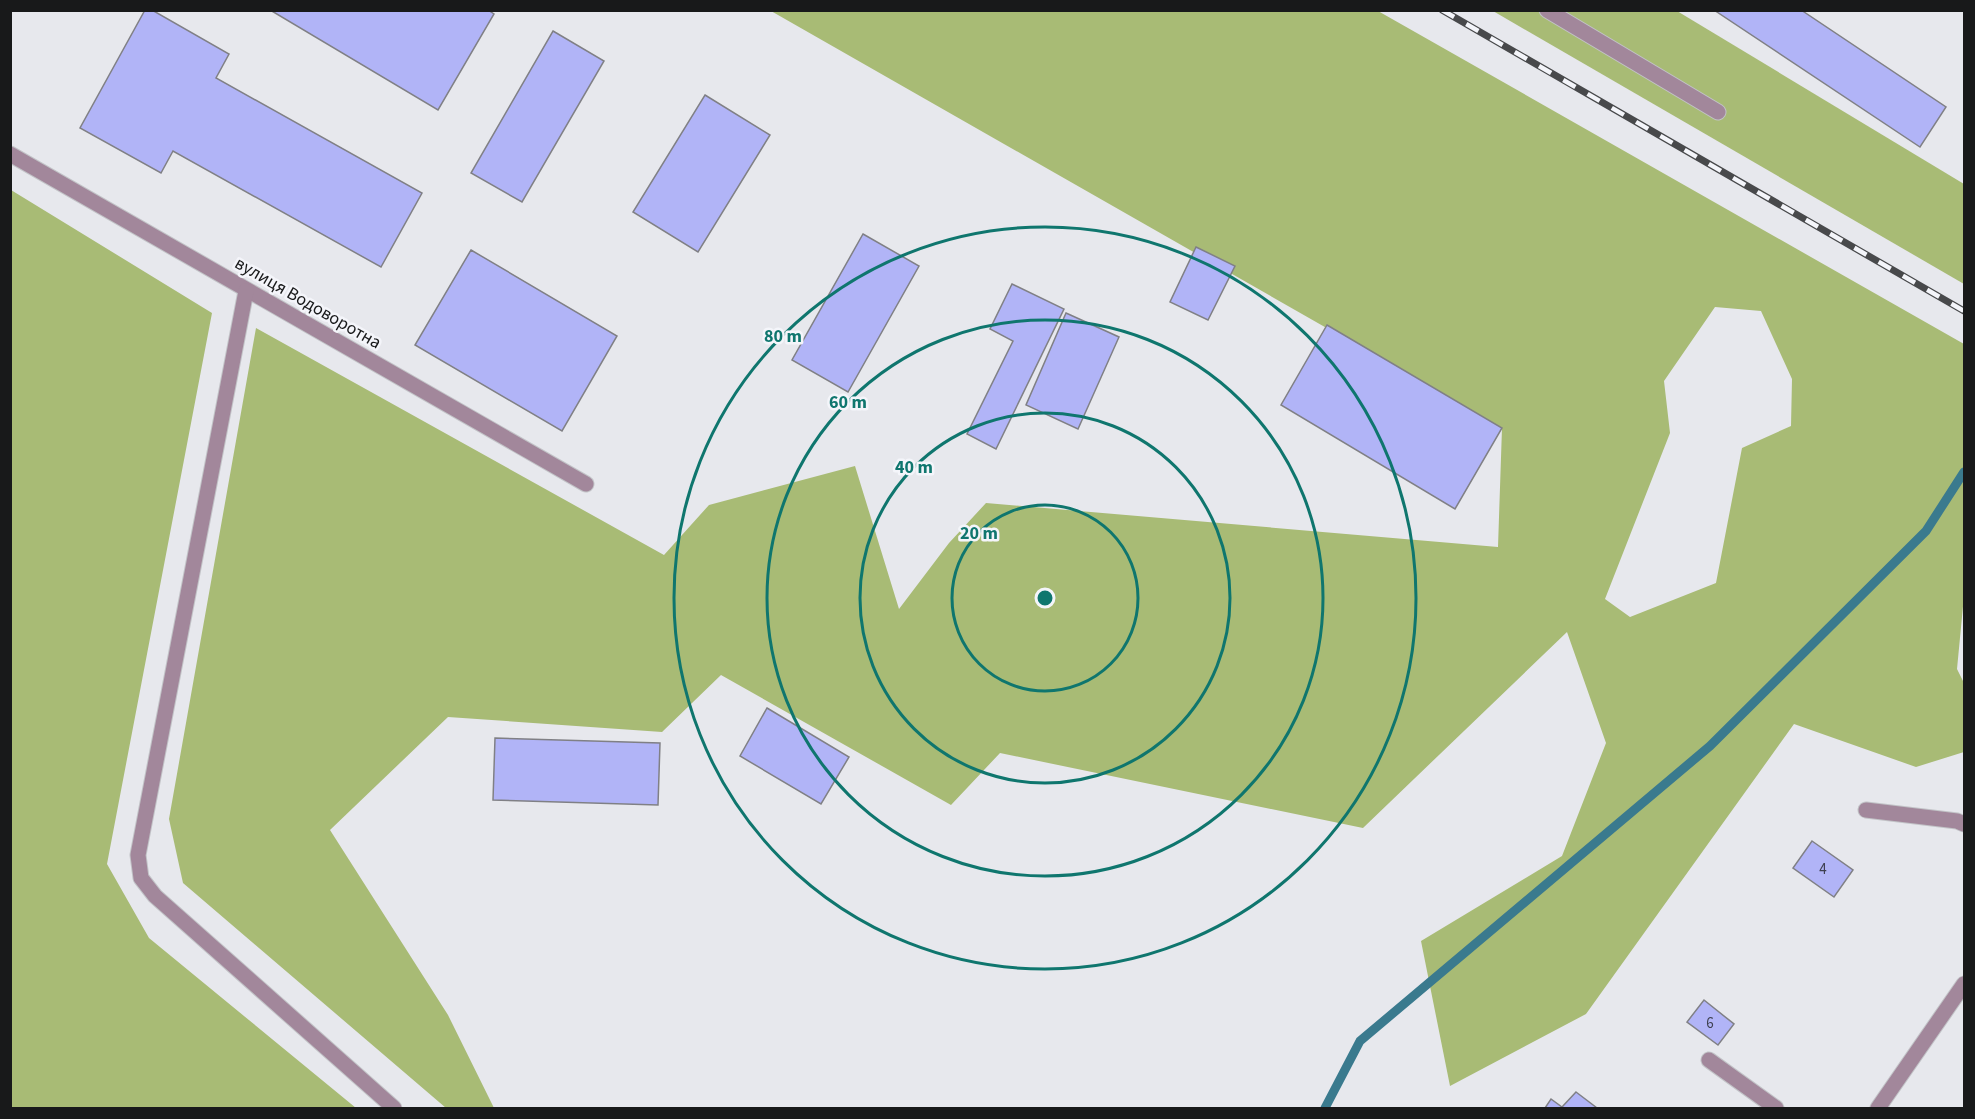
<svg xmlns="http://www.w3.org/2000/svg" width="1975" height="1119" font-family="'Source Sans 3',sans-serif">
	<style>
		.forest { fill: #a8bb75; fill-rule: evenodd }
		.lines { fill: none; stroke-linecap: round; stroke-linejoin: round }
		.stream { stroke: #3a7a8e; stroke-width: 9 }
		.building { fill: #b1b4f7; stroke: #808085; stroke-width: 1.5 }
		.minor-casing { stroke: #c2c3c7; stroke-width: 17 }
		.minor { stroke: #a2879b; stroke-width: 15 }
		.rail-casing { stroke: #48494b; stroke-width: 7 }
		.rail { stroke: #f4f5fa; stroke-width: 4.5; stroke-dasharray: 14; stroke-linecap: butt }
		.ring { fill: none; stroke: #0f766e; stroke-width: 3 }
		.labels { text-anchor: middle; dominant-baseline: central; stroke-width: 5; stroke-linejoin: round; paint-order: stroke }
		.number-label { font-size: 15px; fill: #3e4051 }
		.street-label { font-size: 18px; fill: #18191a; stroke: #f4f5fa }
		.centre { fill: #0f766e; stroke: #f4f5fa; stroke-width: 3 }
		.ring-label { font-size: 18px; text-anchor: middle; font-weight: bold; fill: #0f766e; stroke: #f4f5fa; stroke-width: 5; stroke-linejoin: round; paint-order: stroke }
	</style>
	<rect width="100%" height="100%" fill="#e7e8ed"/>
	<g class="forest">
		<path d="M771,11H1378L1964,344V596L1957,669L1964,683V752L1916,767L1794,724L1586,1014L1450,1086L1421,941L1562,856L1606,743L1567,632L1363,828L1000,753L951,805L721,675L662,732L448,717L330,830L448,1015L494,1108H446L183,883L169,819L256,328L664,555L709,505L855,466L899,609L949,543L986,503L1498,547L1502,428ZM1715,307L1761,311L1792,379L1791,426L1742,448L1716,583L1630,617L1605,599L1670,433L1664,381Z"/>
		<path d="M1493,11H1677L1964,184V284Z"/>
		<path d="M11,190L212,313L107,864L149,938L356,1108H11Z"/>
	</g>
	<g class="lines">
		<path class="stream" d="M1325,1108L1360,1041L1710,746L1926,531L1964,472"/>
	</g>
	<g class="building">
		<path d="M145,10H152L229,54L216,78L422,193L381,267L173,151L161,173L80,128Z"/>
		<path d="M270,10H488L494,14L438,110Z"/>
		<path d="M1714,10H1801L1946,107L1920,147Z"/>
		<path d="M553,31L604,61L522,202L471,173Z"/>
		<path d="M705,95L770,135L698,252L633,212Z"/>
		<path d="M863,234L919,266L848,392L792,360Z"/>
		<path d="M1196,247L1235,266L1208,320L1170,302Z"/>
		<path d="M471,250L617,336L562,431L415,345Z"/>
		<path d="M1012,284L1064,309L996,449L967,434L1013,341L990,329Z"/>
		<path d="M1066,313L1119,337L1078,429L1026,405Z"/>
		<path d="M1327,325L1502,428L1455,509L1281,405Z"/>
		<path d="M767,708L849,757L821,804L740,756Z"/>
		<path d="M495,738L660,743L658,805L493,800Z"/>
		<path d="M1812,841L1853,870L1834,897L1793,868Z"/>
		<path d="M1704,1000L1734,1024L1718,1045L1687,1022Z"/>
		<path d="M1576,1092L1597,1108H1545L1551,1099L1562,1107Z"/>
	</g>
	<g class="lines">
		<g class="minor-casing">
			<g id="minor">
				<path d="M1547,10L1718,112"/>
				<path d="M10,154L586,484"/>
				<path d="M246,291L138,855L141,878L155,896L394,1108"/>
				<path d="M1866,810L1957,821L1964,824"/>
				<path d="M1709,1060L1776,1108"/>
				<path d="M1878,1108L1964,984"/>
			</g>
		</g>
		<use href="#minor" class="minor"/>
		<g class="rail-casing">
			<path id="rail" d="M1442,10L1964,311"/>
		</g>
		<use href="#rail" class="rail"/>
	</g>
	<g class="ring">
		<circle cx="1045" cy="598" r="93"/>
		<circle cx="1045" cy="598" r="185"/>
		<circle cx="1045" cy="598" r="278"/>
		<circle cx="1045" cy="598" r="371"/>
	</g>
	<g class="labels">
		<g class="number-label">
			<text x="1823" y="869">4</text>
			<text x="1710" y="1023">6</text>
		</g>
		<g class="street-label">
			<text transform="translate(308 303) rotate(30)">вулиця Водоворотна</text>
		</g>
	</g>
	<circle cx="1045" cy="598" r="9" class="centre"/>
	<g class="ring-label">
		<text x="783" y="342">80 m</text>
		<text x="848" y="408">60 m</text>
		<text x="914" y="473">40 m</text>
		<text x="979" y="539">20 m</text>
	</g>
	<rect width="1975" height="1119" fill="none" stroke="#18191a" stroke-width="24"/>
</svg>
